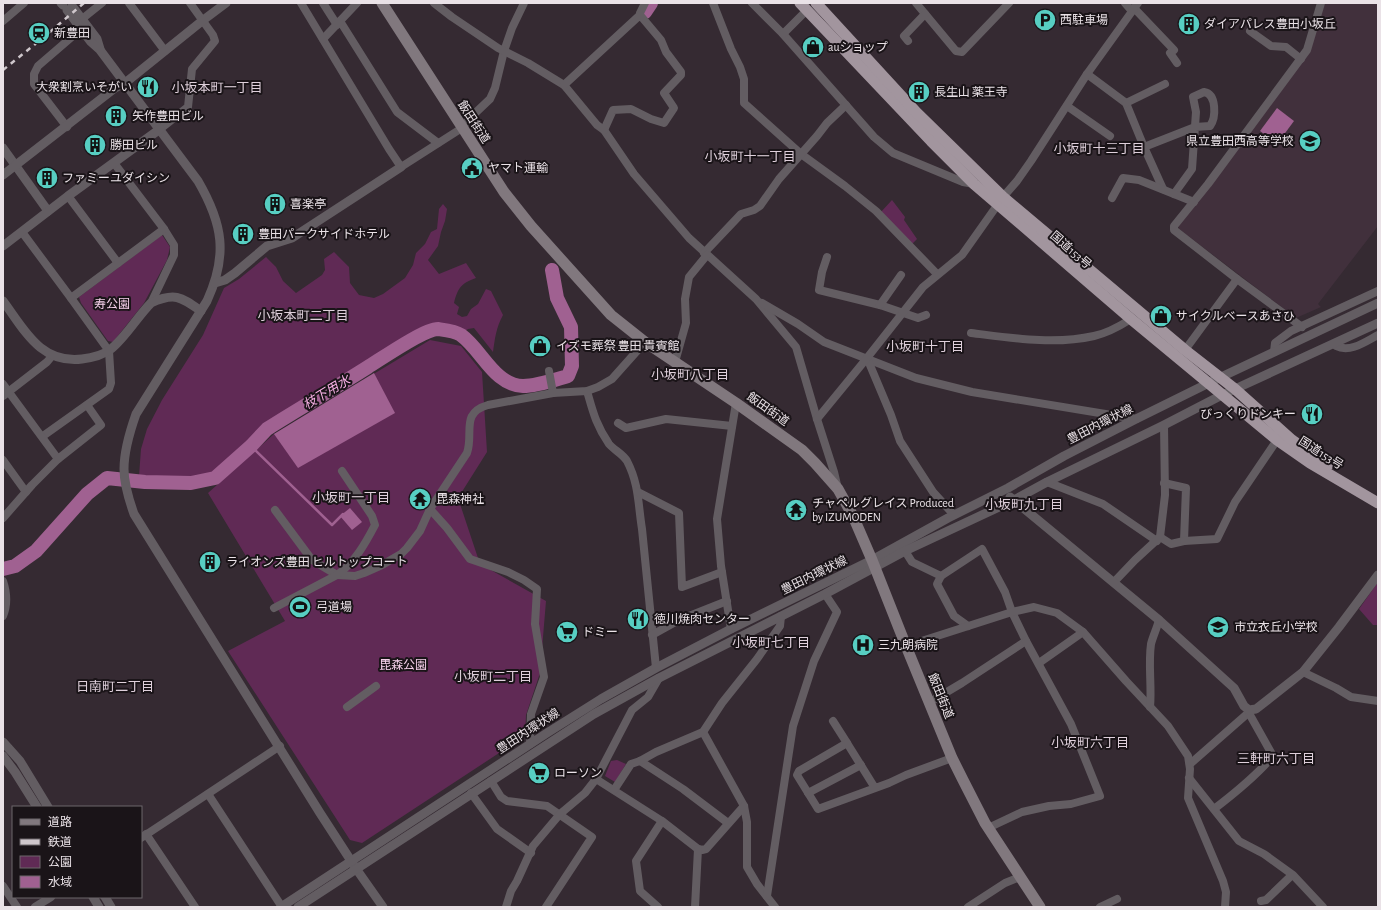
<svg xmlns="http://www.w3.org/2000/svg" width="1381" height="910" font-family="'Alegreya Sans','Noto Sans JP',sans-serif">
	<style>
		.built { fill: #41303c }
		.green { fill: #602a55 }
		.water { fill: #a06191 }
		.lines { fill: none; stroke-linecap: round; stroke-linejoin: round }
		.stream { stroke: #a06191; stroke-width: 2.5 }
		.river { stroke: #a06191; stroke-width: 14 }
		.minor { stroke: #635d62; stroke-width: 8 }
		.tertiary { stroke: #635d62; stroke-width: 9 }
		.secondary { stroke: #81787e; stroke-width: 11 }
		.trunk { stroke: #a2959e; stroke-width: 11 }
		.rail { stroke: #cfc7cc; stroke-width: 2.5; stroke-dasharray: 5 5; stroke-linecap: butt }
		.labels { text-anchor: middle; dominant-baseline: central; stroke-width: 4; stroke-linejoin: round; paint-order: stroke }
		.poi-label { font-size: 12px; fill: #eae2e7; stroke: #1a1418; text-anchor: start }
		.street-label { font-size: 12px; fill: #eae2e7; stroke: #1a1418 }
		.park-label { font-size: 12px; fill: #f5d0ea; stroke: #1a1418 }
		.neighbourhood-label { font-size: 13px; fill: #dfd0db; stroke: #1a1418 }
		.water-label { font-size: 13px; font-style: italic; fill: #f9b1e6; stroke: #1a1418 }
	</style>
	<rect width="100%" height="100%" fill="#352a32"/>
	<path class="built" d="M1325,3H1378V226L1321,300L1318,304L1321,307L1296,318L1179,229L1178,225L1310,49Z"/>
	<g class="green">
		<path d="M892,200L905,217L904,220L917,239L911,245L881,212Z"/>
		<path d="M443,204L447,209L445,221L441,232L438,246L428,260L439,274L466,263L476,278C461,283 458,288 454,303L459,307L457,314L462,317L467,316L471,309L478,304L486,289L491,291L503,315C496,328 495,338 493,352L474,328L468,329L464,332L447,327L427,328L346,375L265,425L213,474L191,479L159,477L143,478L139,476L141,449L147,429L162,400L203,335L224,288L239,279L266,257L276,267L283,281L296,293L322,275L325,270L324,259L334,252L349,267L350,283L359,295L374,298L383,294L405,278L413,265L416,253L425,244L431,232L437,229L439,209Z"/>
		<path d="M162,235L170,247L167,260L144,303L113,342L108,341L81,303L79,297Z"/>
		<path d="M430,340L461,346L482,372L487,452L458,498L480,564L546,601L540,673L526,715L525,736L362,843L350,840L228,651L285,621L208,493L274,434Z"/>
		<path d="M1378,582V625H1373L1359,609Z"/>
		<path d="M617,760L626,764L615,782L605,776L611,761Z"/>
	</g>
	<g class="water">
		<path d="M1277,108L1294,121L1277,144L1260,131Z"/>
		<path d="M374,373L395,413L298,468L274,434Z"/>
		<path d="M350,508L362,522L352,530L340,516Z"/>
	</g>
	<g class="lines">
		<path class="stream" d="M251,446L332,525L343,514"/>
		<g class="river">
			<path d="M645,12L651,3"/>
			<path d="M3,569L15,566L36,551L87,494L107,478L145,482L191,483L215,478L251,446L267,429C300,408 335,388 368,367C381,359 424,329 438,329C445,330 455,331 461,335C482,350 494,385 523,386C537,386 554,380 568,376L572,366L571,327L557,298L552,270"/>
		</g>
		<g class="minor">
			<path d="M129,3L165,51"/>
			<path d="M301,3L389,149L401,167L462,128L471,117L490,99L495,88L504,51L512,28L524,3"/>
			<path d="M323,3L337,25"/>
			<path d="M434,3L452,17L498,48L528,63L564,85L597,125L604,130L634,174L689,238L756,299L796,347L817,419L834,472L838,489"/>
			<path d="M713,3L731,49L740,67L744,79V103L801,154L845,186L876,211L937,274"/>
			<path d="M752,3L783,34L874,137L893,153L963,182L974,184"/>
			<path d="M916,3L956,51L962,52L1009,3"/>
			<path d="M1125,3L1132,11"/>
			<path d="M1134,8L1174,50L1170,53L1177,63"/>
			<path d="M640,17V13L645,3"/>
			<path d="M82,19L102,3"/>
			<path d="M3,21L24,3"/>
			<path d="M340,21L397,112L438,143"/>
			<path d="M1250,31L1271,46L1286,47L1301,59"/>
			<path d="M783,34L807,10"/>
			<path d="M323,39L357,3"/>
			<path d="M908,41L904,36L925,14"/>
			<path d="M1087,74L1126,103L1144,147L1163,189"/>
			<path d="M564,85L640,15L661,40L666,52L681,72V75L664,93L674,108L664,123L651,119L631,109L613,110L604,130"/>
			<path d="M1126,103L1165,84"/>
			<path d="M1067,106L1110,136"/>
			<path d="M67,127L34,84V74L38,66L81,29"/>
			<path d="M160,129L188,107L192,69L215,41L213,35L190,3"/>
			<path d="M1144,147L1195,127L1210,126C1216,118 1217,94 1204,92L1193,97L1196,112L1192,169L1174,194"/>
			<path d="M114,163L164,229L174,245V255L151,303"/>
			<path d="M68,196L118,263"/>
			<path d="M1112,198L1123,178L1139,180L1194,202"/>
			<path d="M22,232L71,298L109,351L111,383L109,389L43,436"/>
			<path d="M704,253L741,214L754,210L760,206L779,179L817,136L827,123L846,105"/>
			<path d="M827,257L822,272L819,290L880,305L918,318L926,315"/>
			<path d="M1237,279L1302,327"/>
			<path d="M71,298L164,229"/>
			<path d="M762,303L798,324L824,342L916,378L972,392L1136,419"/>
			<path d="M880,305L901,275"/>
			<path d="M971,333C1012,338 1054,345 1094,336C1108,333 1120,326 1131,319"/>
			<path d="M1335,343L1336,346C1350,353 1365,342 1378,335"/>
			<path d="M1185,350L1237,279L1174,230V226L1208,184L1307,50L1321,3"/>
			<path d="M1274,352L1275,343L1291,331L1378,291"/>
			<path d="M867,358L891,415L900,441L933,492L954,515"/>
			<path d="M675,362L686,323L685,299L689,277L707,255"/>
			<path d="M549,371L553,393"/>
			<path d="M3,384L58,459"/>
			<path d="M587,391C593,412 596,425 609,444C614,450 623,454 627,461C639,484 638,504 642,529L656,668"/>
			<path d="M3,396L47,362L52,356"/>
			<path d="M817,419L867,358L923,287L962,255L1003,197L1017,181L1031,161L1087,74L1138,3"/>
			<path d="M618,423L626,428L666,419L732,426"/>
			<path d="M3,460L26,492"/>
			<path d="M1047,482L1103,504L1157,541"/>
			<path d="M638,492L679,513L682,587L722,572"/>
			<path d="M430,509L447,528L470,559L508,572L524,580L537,589L535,624L544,677L531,714L530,744"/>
			<path d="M275,510L312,560L337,575L355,576L364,573L382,565L401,554L407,548L420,531L430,509L467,453C474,433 460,413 488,405L553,393L587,391L598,387L612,379L645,342"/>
			<path d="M3,518L32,485L58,459L101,425L87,405"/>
			<path d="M1160,537L1171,544L1184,541L1186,488L1164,483"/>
			<path d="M1184,541L1217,539L1235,502L1277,440"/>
			<path d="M905,551L912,562L941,576L982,549L1005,592L1012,612L1026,641L962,683L930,702"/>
			<path d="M941,576L937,584L954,616L968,626"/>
			<path d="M3,581C7,593 8,604 3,616"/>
			<path d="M1114,582L1135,560L1160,537L1165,495L1164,425"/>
			<path d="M274,608L337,575C355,562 365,544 375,525L372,516L342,471"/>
			<path d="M731,629L721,566L717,519L736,403"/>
			<path d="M652,635L679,620L727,601"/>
			<path d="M906,646L1012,612L1034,607L1057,613L1083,632L1126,681L1168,726L1188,756L1190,769L1188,798L1223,881L1226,892L1225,907"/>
			<path d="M1039,663L1083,632"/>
			<path d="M1303,672L1336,688L1351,697L1378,701"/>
			<path d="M347,707L376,686"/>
			<path d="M1150,707C1152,686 1148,665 1151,644C1153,636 1157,628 1159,620"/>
			<path d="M833,721L847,743"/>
			<path d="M703,732L744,806L747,822V867L757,884L775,907"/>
			<path d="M640,761L683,789L728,823"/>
			<path d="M1190,764L1247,714L1249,710"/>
			<path d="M1189,778L1239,841L1264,854L1293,875L1323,907"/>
			<path d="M596,779L662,821L698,849L702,850L706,849L744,806"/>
			<path d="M491,781L501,797L507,801L547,806L592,837L546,907"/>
			<path d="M875,788L847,743L799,771L797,775L818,809L889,783L906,775L952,758"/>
			<path d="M614,790L631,764L640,761L656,752L703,732L722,703L757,659L780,626L781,616"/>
			<path d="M471,793L497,829L531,853"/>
			<path d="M808,793L861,765"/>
			<path d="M208,794L282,907"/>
			<path d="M1214,809C1235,793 1256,776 1273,756L1250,715L1249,710"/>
			<path d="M988,828L1022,812L1049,806L1071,804L1100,796L1071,724L1026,641"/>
			<path d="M146,834L195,907"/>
			<path d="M141,838L280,746"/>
			<path d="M3,886L17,907"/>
			<path d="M767,896L793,726L814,661L837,612L825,594"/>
			<path d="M1261,901L1266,900L1292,875"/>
			<path d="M35,907L51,897"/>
			<path d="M506,907L511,891L517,881L533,846L560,814L585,793L596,779L632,710L648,697L659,678"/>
			<path d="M658,907L640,891L636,861L662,821"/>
			<path d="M695,907L698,849"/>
			<path d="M968,907L1005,883L1020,877"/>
			<path d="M1100,907L1117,899"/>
		</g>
		<g class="tertiary">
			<path d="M61,3L63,5"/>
			<path d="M72,6L97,39L100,49"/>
			<path d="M67,10L91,42L100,50L198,181C223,224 228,255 207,301L136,414C130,431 124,450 124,469C124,484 129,500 134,514L320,813L357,870L383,907"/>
			<path d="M3,148L48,211"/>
			<path d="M3,175L115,88L125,83L202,21L226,3"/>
			<path d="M3,246L68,196L160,129"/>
			<path d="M215,283L225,280L235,273L267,246L292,238L401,167"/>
			<path d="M3,301C24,329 40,364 82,359C91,358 103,355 111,349C125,338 138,316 151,303C175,292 181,297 201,311"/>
			<path d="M1010,497L1159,620L1234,688L1244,706L1249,710L1256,709L1303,672L1339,627L1378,575"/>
			<path d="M3,742L20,761L48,807"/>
			<path d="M3,756L15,772L37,807"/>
			<path d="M93,897L99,907"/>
			<path d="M105,897L111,907"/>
			<path d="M281,907L547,733L601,699L656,668L731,629L872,560L948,518L1008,488L1064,456L1136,419L1219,378L1378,303"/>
			<path d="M298,907L594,714L659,678L825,594L905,551L1014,500L1047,482L1164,425L1222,395L1378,323"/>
		</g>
		<path class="secondary" d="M382,3L504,192L531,226L611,315L645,342L736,403L802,450L815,463L838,489L853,516L872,560L906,646L952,758L963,780L985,823L1040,907"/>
		<g class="trunk">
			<path d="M800,3L931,141L974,184L1131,319L1277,440L1310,463L1378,503"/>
			<path d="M816,3L917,113L1003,197L1185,350L1235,389L1292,440L1328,465"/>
		</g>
		<path class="rail" d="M3,70L44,37L84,3"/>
	</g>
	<defs>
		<g id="parking-disc" transform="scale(1.15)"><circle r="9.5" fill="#57cec2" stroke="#1a1418"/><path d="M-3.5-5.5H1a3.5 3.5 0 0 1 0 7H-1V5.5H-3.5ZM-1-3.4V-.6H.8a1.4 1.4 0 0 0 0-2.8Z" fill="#111"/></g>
		<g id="building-disc" transform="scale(1.15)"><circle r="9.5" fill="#57cec2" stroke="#1a1418"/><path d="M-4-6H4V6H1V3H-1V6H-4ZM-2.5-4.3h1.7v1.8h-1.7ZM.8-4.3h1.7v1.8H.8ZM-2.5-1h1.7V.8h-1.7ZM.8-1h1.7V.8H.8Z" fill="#111"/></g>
		<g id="station-disc" transform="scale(1.15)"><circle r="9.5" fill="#57cec2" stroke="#1a1418"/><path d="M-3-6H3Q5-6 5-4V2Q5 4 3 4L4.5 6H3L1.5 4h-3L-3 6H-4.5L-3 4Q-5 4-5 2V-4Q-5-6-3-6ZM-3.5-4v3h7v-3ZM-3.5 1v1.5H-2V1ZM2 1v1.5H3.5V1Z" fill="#111"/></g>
		<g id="shop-disc" transform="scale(1.15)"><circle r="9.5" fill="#57cec2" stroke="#1a1418"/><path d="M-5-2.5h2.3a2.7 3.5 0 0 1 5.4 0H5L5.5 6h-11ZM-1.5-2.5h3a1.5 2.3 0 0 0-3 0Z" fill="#111"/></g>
		<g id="restaurant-disc" transform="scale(1.15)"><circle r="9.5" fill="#57cec2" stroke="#1a1418"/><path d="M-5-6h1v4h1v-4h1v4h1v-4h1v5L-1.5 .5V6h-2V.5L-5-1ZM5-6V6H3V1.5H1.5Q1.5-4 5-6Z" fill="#111"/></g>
		<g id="school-disc" transform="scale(1.15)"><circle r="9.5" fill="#57cec2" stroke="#1a1418"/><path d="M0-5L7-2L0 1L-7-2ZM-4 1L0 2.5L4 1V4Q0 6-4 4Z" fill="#111"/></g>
		<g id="civic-disc" transform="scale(1.15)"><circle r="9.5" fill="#57cec2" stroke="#1a1418"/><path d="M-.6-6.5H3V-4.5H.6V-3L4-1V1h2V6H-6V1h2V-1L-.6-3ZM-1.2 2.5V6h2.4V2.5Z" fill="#111"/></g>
		<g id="temple-disc" transform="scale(1.15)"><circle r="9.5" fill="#57cec2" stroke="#1a1418"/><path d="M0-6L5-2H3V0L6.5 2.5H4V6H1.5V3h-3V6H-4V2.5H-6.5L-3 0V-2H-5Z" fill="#111"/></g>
		<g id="stadium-disc" transform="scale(1.15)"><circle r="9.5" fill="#57cec2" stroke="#1a1418"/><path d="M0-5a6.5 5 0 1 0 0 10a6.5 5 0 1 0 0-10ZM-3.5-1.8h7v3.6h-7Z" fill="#111"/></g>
		<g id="supermarket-disc" transform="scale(1.15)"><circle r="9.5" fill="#57cec2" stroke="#1a1418"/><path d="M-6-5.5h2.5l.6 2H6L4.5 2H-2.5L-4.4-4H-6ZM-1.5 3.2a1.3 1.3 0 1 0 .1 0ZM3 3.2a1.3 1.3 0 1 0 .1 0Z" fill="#111"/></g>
		<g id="hospital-disc" transform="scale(1.15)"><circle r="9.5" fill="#57cec2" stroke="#1a1418"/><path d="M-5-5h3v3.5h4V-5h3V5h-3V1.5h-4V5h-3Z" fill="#111"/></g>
	</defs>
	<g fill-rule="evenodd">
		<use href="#parking-disc" x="1045" y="20"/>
		<use href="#building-disc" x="1189" y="24"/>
		<use href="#station-disc" x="39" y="33"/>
		<use href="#shop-disc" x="813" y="47"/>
		<use href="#restaurant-disc" x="148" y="87"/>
		<use href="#building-disc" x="919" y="92"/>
		<use href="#building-disc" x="116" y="116"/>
		<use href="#school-disc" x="1310" y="141"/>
		<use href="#building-disc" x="95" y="145"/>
		<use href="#civic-disc" x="472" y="168"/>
		<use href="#building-disc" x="47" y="178"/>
		<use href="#building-disc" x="275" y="204"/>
		<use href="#building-disc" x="243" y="234"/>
		<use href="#shop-disc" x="1161" y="316"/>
		<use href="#shop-disc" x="540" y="346"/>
		<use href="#restaurant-disc" x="1312" y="414"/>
		<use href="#temple-disc" x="420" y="499"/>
		<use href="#temple-disc" x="796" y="510"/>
		<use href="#building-disc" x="210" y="562"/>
		<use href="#stadium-disc" x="300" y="607"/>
		<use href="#restaurant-disc" x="638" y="619"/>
		<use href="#school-disc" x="1218" y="627"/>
		<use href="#supermarket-disc" x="567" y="632"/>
		<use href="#hospital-disc" x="863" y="645"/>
		<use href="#supermarket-disc" x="539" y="773"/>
	</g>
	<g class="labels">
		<g class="poi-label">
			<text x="1060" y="20">西駐車場</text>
			<text x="1204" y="24">ダイアパレス豊田小坂丘</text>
			<text x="54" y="33">新豊田</text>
			<text x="828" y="47">auショップ</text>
			<text x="132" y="87" text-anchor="end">大衆割烹いそがい</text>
			<text x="934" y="92">長生山 薬王寺</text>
			<text x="132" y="116">矢作豊田ビル</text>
			<text x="1294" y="141" text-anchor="end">県立豊田西高等学校</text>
			<text x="110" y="145">勝田ビル</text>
			<text x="488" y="168">ヤマト運輸</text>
			<text x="62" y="178">ファミーユダイシン</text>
			<text x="290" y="204">喜楽亭</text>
			<text x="258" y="234">豊田パークサイドホテル</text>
			<text x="1176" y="316">サイクルベースあさひ</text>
			<text x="556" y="346">イズモ葬祭 豊田 貴賓館</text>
			<text x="1296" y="414" text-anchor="end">びっくりドンキー</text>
			<text x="436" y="499">毘森神社</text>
			<text x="812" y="503">チャペルグレイス Produced<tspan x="812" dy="14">by IZUMODEN</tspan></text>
			<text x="226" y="562">ライオンズ豊田 ヒルトップコート</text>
			<text x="316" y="607">弓道場</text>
			<text x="654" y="619">徳川焼肉センター</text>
			<text x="1234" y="627">市立衣丘小学校</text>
			<text x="582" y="632">ドミー</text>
			<text x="878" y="645">三九朗病院</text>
			<text x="554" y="773">ローソン</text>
		</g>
		<g class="street-label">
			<text transform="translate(474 122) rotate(57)">飯田街道</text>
			<text transform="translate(1071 250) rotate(41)">国道153号</text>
			<text transform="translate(768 409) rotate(35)">飯田街道</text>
			<text transform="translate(1100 424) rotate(-27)">豊田内環状線</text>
			<text transform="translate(1321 453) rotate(32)">国道153号</text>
			<text transform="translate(814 575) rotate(-26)">豊田内環状線</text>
			<text transform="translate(941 696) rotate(68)">飯田街道</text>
			<text transform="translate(528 731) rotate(-33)">豊田内環状線</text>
		</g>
		<g class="park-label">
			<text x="112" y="304">寿公園</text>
			<text x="403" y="665">毘森公園</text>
		</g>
		<g class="neighbourhood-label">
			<text x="217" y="88">小坂本町一丁目</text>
			<text x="1099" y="149">小坂町十三丁目</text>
			<text x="750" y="157">小坂町十一丁目</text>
			<text x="303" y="316">小坂本町二丁目</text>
			<text x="925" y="347">小坂町十丁目</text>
			<text x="690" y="375">小坂町八丁目</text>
			<text x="351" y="498">小坂町一丁目</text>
			<text x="1024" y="505">小坂町九丁目</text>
			<text x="771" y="643">小坂町七丁目</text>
			<text x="493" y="677">小坂町二丁目</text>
			<text x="115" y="687">日南町二丁目</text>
			<text x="1090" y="743">小坂町六丁目</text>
			<text x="1276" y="759">三軒町六丁目</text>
		</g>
		<g class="water-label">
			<text transform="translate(327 393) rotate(-31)">枝下用水</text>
		</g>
	</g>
	<rect width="1381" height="910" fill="none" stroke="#eae2e7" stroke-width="8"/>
	<rect x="12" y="806" width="130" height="92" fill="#1a1418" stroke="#6d666b"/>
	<rect x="20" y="819" width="20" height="6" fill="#81787e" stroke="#6d666b"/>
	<text x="48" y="826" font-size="12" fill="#eae2e7">道路</text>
	<rect x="20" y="839" width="20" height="6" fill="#cfc7cc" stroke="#6d666b"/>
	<text x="48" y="846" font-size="12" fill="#eae2e7">鉄道</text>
	<rect x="20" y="856" width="20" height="12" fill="#602a55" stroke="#6d666b"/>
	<text x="48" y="866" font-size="12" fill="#eae2e7">公園</text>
	<rect x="20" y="876" width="20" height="12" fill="#a06191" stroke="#6d666b"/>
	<text x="48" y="886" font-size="12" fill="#eae2e7">水域</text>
</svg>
